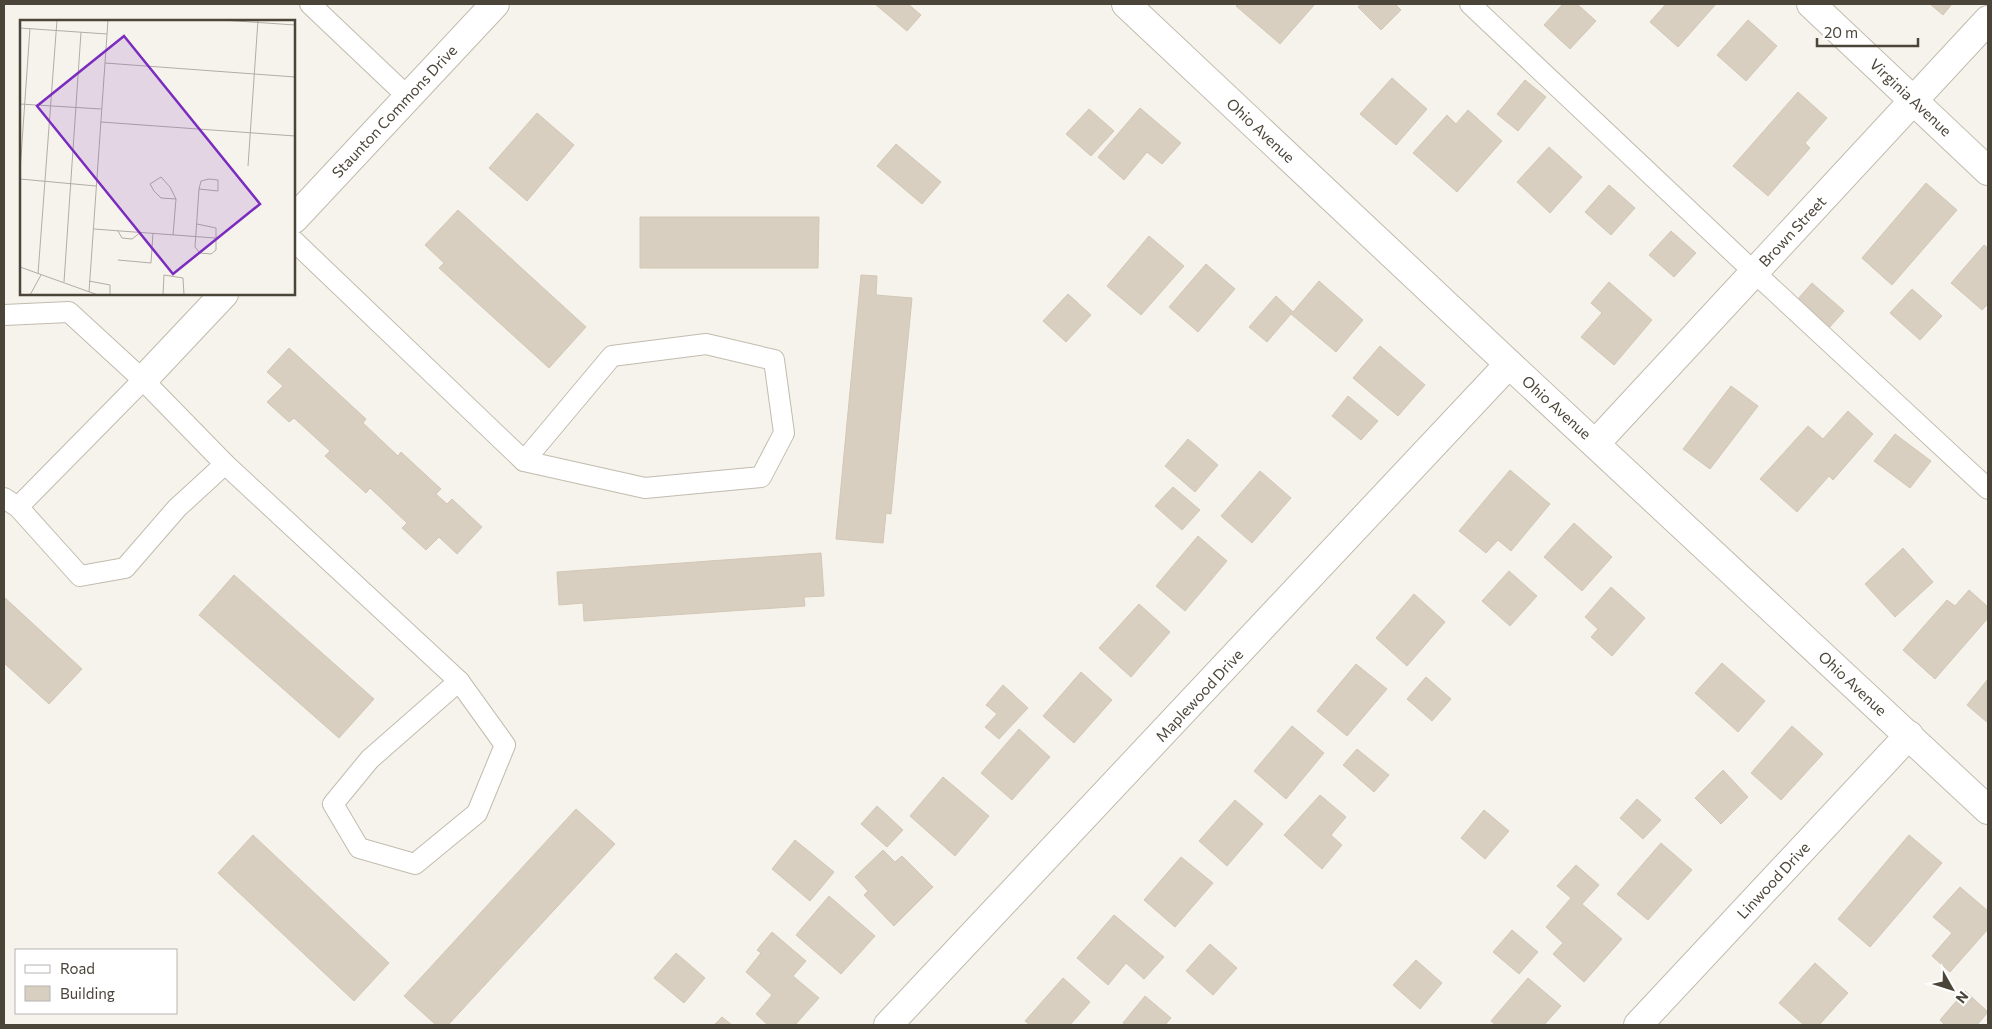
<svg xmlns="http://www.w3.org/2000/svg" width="1992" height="1029" font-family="Commissioner,sans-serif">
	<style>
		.building { fill: #d8cfc1; stroke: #d3c7b4 }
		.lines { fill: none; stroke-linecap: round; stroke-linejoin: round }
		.service-casing { stroke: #c2bbae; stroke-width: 22 }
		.minor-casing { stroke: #c2bbae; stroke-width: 30 }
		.service { stroke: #fff; stroke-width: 20 }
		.minor { stroke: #fff; stroke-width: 28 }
		.labels { text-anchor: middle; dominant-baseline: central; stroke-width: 5; stroke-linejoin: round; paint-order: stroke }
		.street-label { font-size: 15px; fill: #4b4439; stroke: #fff }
		.inset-road { fill: none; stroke: #b2ada4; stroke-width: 1 }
		.view { fill: #7b2cbf; fill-opacity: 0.15; stroke: #7b2cbf; stroke-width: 2.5 }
		.inset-edge { fill: none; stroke: #4b4439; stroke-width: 2.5 }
	</style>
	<rect width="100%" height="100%" fill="#f6f3ec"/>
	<g class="building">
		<path d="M875,4H908L921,15L907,31Z"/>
		<path d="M1238,4H1315L1280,44L1236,6Z"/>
		<path d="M1362,4H1395L1401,10L1381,30L1358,7Z"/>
		<path d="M1563,4H1577L1596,21L1570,49L1544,25Z"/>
		<path d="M1666,4H1716L1678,47L1650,22Z"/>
		<path d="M1930,4H1952L1943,15Z"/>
		<path d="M1748,20L1777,46L1746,81L1717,55Z"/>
		<path d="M1392,78L1427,109L1396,145L1360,114Z"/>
		<path d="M1525,80L1546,97L1518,131L1497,114Z"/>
		<path d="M1798,92L1827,118L1805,143L1810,148L1768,196L1733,166Z"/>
		<path d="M1140,108L1181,143L1162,164L1147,152L1124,180L1098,157Z"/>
		<path d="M1089,109L1114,131L1091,156L1066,134Z"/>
		<path d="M1468,110L1502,141L1457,192L1413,153L1447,115L1456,124Z"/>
		<path d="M537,113L574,145L527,201L489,168Z"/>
		<path d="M896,144L941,182L922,204L877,166Z"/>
		<path d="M1549,147L1582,177L1550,213L1517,182Z"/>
		<path d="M1926,183L1957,210L1892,285L1862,258Z"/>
		<path d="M1609,185L1635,208L1611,235L1585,212Z"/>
		<path d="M458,210L586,327L549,368L439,268L444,263L425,245Z"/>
		<path d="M640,217H819L818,268H640Z"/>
		<path d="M1671,231L1696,253L1674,277L1649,255Z"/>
		<path d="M1149,236L1184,266L1141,315L1107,286Z"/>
		<path d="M1984,245L1988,248V304L1982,310L1951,283Z"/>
		<path d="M1206,264L1235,289L1198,332L1169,307Z"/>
		<path d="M861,275L877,276L876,295L912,298L891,514L886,513L883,543L836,539Z"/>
		<path d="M1319,281L1363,320L1336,352L1291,314L1267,342L1249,327L1276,296L1293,312Z"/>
		<path d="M1609,282L1652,320L1614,365L1581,337L1602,313L1591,303Z"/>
		<path d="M1812,283L1844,311L1829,328L1797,300Z"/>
		<path d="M1912,289L1942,316L1920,340L1890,313Z"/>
		<path d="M1068,294L1091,315L1066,342L1043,321Z"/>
		<path d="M1380,346L1425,385L1398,416L1353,378Z"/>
		<path d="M289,348L366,419L363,423L398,456L401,452L441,489L436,494L447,504L452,499L482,527L457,554L439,537L426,550L402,528L407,523L370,488L366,493L325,456L330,451L294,418L289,422L267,402L283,386L267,372Z"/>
		<path d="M1731,386L1758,406L1710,469L1683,449Z"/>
		<path d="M1348,396L1378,421L1361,440L1332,416Z"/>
		<path d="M1848,411L1873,434L1833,480L1829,476L1797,512L1760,479L1808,426L1823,439Z"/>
		<path d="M1895,434L1931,461L1910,488L1874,461Z"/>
		<path d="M1188,439L1218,465L1195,492L1165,466Z"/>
		<path d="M1510,470L1550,504L1511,551L1498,540L1486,553L1459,531Z"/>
		<path d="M1260,471L1291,498L1252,543L1221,516Z"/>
		<path d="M1173,487L1200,510L1182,530L1155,506Z"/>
		<path d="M1574,523L1612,557L1582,591L1544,557Z"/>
		<path d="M1198,536L1227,561L1185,611L1156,586Z"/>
		<path d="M1903,548L1933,582L1895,617L1865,584Z"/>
		<path d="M821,553L824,596L804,597L805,606L584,621L583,603L559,605L557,572Z"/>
		<path d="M1509,571L1537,596L1510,626L1482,601Z"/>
		<path d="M234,575L374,699L339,738L199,615Z"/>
		<path d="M1611,587L1645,618L1612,656L1591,637L1598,629L1585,617Z"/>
		<path d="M1969,590L1988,607V618L1935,679L1903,650L1947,600L1955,606Z"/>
		<path d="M1414,594L1445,622L1407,666L1376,638Z"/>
		<path d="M4,597L82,669L49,704L4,663Z"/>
		<path d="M1139,604L1170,632L1131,677L1099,648Z"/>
		<path d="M1722,663L1765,701L1738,732L1695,693Z"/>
		<path d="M1356,664L1387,689L1347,736L1317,711Z"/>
		<path d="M1081,672L1112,700L1074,743L1043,716Z"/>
		<path d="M1426,677L1451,699L1432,721L1407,699Z"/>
		<path d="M1988,679V723L1967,705Z"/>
		<path d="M1003,685L1028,708L999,739L985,727L997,714L986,705Z"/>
		<path d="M1292,726L1324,753L1286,799L1254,771Z"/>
		<path d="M1792,726L1823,754L1781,800L1751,773Z"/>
		<path d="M1019,729L1050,757L1012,800L981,773Z"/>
		<path d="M1357,749L1389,775L1374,792L1343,765Z"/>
		<path d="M1723,770L1748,797L1721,824L1695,798Z"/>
		<path d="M943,777L989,816L955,856L910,816Z"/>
		<path d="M1320,795L1346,817L1331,835L1342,845L1322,869L1284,835Z"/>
		<path d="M1637,799L1661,820L1643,839L1620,818Z"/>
		<path d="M1235,800L1263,824L1227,866L1199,841Z"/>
		<path d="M877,806L903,830L887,847L861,824Z"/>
		<path d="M576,809L615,844L448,1025H436L404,996Z"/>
		<path d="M1484,810L1509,831L1485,859L1461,838Z"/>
		<path d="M253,835L389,963L354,1001L218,873Z"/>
		<path d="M1909,835L1942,863L1870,947L1838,919Z"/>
		<path d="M795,840L834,872L810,901L772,869Z"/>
		<path d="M1661,843L1692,870L1648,920L1617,894Z"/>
		<path d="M883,850L895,862L902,856L933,887L894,926L864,895L868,891L855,877Z"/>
		<path d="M1181,857L1213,883L1175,927L1144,900Z"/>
		<path d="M1576,865L1599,885L1582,904L1622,939L1584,982L1553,954L1563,943L1546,927L1571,898L1557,886Z"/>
		<path d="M1960,887L1988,911V929L1950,972L1932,956L1952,933L1933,917Z"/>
		<path d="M829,896L875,936L841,974L796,935Z"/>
		<path d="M1114,915L1164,957L1144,979L1126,963L1108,985L1077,958Z"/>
		<path d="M1512,930L1538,952L1519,974L1493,952Z"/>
		<path d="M772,932L806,961L793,976L819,998L795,1025H768L756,1014L772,995L746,972L761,953L757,950Z"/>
		<path d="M1210,944L1237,968L1213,995L1186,971Z"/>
		<path d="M676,953L705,978L684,1003L654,978Z"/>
		<path d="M1416,960L1442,983L1420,1009L1393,985Z"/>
		<path d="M1815,963L1848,993L1819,1025H1804L1779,1003Z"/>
		<path d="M1063,978L1090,1002L1070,1025H1030L1025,1021Z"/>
		<path d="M1528,978L1561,1006L1544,1025H1496L1491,1021Z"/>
		<path d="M1965,991L1988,1012L1977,1025H1945L1940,1020Z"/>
		<path d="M1145,996L1171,1018L1165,1025H1126L1123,1023Z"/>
		<path d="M722,1017L732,1025H714Z"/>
	</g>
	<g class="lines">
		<g class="service-casing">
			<g id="service">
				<path d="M310,4L408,97"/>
				<path d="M1470,4L1754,272L1988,489"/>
				<path d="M294,241L524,461"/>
				<path d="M4,315L69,312L143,380L225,464L459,681"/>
				<path d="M706,344L774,360L784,433L761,477L645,488L524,461L612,356Z"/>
				<path d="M4,498L18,507L80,576L125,568L177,508L225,464"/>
				<path d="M18,507L143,380"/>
				<path d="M459,681L505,745L477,813L415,864L359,848L333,804L370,759Z"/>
			</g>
		</g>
		<g class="minor-casing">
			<g id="minor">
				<path d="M1126,4L1509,364L1988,810"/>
				<path d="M1811,4L1988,171"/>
				<path d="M294,219L495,4"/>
				<path d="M143,380L224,294"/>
				<path d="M1596,443L1988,20"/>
				<path d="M888,1025L1509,364"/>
				<path d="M1638,1025L1909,735"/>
			</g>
		</g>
		<use href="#service" class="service"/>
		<use href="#minor" class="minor"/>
	</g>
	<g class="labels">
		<g class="street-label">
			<text transform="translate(1911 97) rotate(43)">Virginia Avenue</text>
			<text transform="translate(394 111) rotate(-47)">Staunton Commons Drive</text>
			<text transform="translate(1261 130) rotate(43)">Ohio Avenue</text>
			<text transform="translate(1792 231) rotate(-47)">Brown Street</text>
			<text transform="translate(1557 407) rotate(42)">Ohio Avenue</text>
			<text transform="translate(1853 683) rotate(43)">Ohio Avenue</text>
			<text transform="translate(1199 695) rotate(-47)">Maplewood Drive</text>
			<text transform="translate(1773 880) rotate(-47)">Linwood Drive</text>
		</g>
	</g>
	<g transform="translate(20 20)">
		<rect width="275" height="275" fill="#f6f3ec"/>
		<path class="inset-road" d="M202,0L275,5M0,8L87,14M85,43L275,57M0,84L81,89M81,102L275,116M228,146L238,0M0,151L10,8M141,157L150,167L156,179L141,178L134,171L130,164ZM0,159L76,166M189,159L198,160V171L179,169L181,161ZM177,204L196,208V230L191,234L180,233L175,227L179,169M74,209L195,218M98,211L102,218L112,219L121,212M153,215L156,179M98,240L131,243L133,213M0,247L78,275M18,254L37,0M69,261L90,265V275M44,262L61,12M69,272L88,0M10,275L21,255M143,275L144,255L163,258L164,275"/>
		<path class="view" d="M104,16L240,184L153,254L17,86Z"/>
		<rect width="275" height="275" class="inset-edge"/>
	</g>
	<rect width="1992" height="1029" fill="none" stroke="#4b4439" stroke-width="10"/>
	<rect x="15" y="949" width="162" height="65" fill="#ffffff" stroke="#b7b4b0"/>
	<rect x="25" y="965" width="25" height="8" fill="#ffffff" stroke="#b7b4b0"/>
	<text x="60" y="974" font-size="15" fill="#4b4439">Road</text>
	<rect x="25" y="986" width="25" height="15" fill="#d8cfc1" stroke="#b7b4b0"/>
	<text x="60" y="999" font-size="15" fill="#4b4439">Building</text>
	<g transform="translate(1952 989) rotate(129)" stroke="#ffffff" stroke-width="4" paint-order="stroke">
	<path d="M0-4L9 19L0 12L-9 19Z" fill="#4b4439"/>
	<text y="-8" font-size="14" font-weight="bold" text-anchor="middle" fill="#4b4439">N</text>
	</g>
	<path d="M1817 38v8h101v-8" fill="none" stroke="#4b4439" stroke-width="2.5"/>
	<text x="1824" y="38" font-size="15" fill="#4b4439" stroke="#ffffff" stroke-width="4" paint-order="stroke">20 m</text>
</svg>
